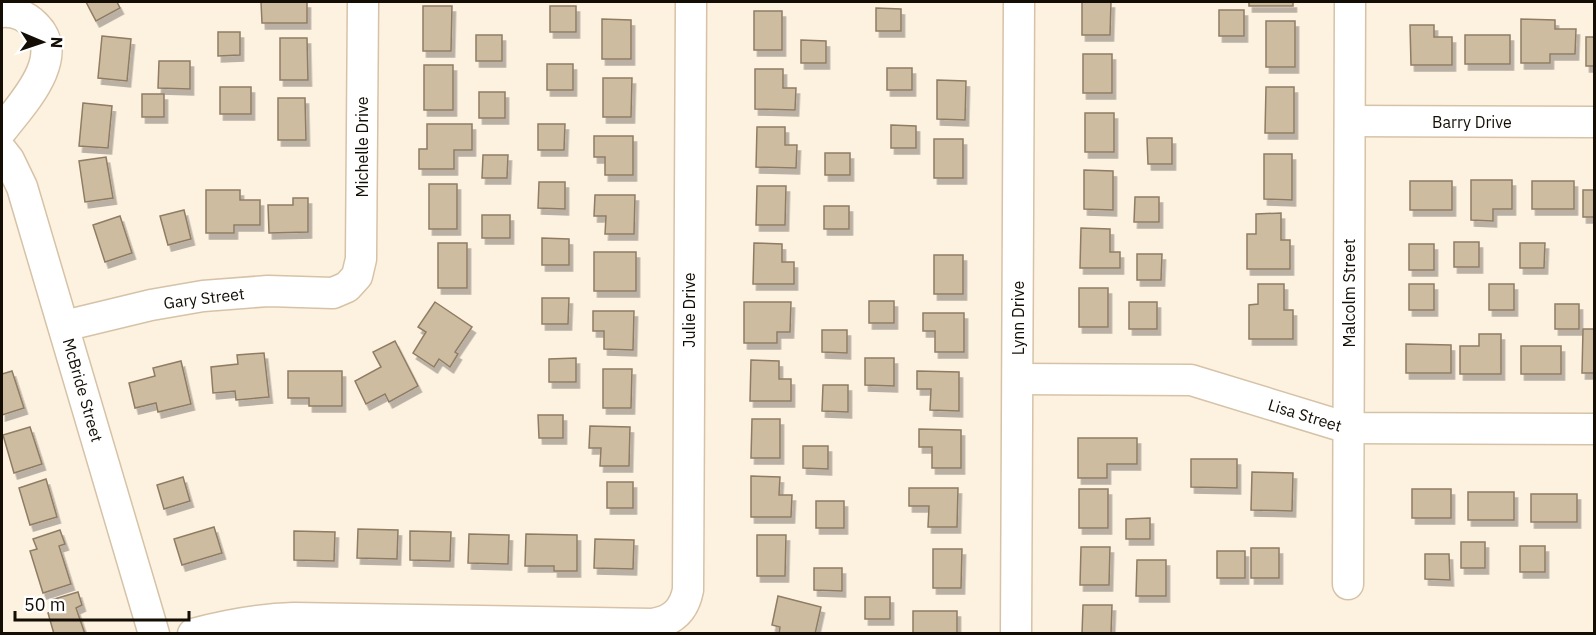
<svg xmlns="http://www.w3.org/2000/svg" width="1596" height="635" font-family="'IBM Plex Sans',sans-serif">
	<style>
		.building { fill: #cebca0; stroke: #8f7d64; stroke-width: 1.5; filter: url(#shadow) }
		.lines { fill: none; stroke-linecap: round; stroke-linejoin: round }
		.minor-casing { stroke: #d6c3a7; stroke-width: 33 }
		.minor { stroke: #fff; stroke-width: 30 }
		.labels { text-anchor: middle; dominant-baseline: central; stroke-width: 4.5; stroke-linejoin: round; paint-order: stroke }
		.street-label { font-size: 16px; fill: #130d04; stroke: #fff }
	</style>
	<defs>
		<filter id="shadow"><feDropShadow dx="3.5" dy="6" stdDeviation="0" flood-color="#0004"/></filter>
	</defs>
	<rect width="100%" height="100%" fill="#fdf1e0"/>
	<g class="building">
		<path d="M86,2H117L120,8L96,21Z"/>
		<path d="M261,2H307V23H262Z"/>
		<path d="M1082,2H1111L1110,35H1082Z"/>
		<rect x="1249" y="2" width="44" height="4"/>
		<path d="M423,6H452L451,51H423Z"/>
		<rect x="550" y="6" width="26" height="26"/>
		<path d="M876,8L901,9V31H876Z"/>
		<rect x="1219" y="10" width="25" height="26"/>
		<rect x="754" y="11" width="28" height="39"/>
		<path d="M602,19L631,20V59H602Z"/>
		<path d="M1521,19L1555,20V29H1576L1575,54H1550V63H1521Z"/>
		<rect x="1266" y="21" width="29" height="46"/>
		<path d="M1410,25H1434V37H1452V65H1411Z"/>
		<path d="M218,32H240V55L218,56Z"/>
		<rect x="476" y="35" width="26" height="26"/>
		<rect x="1465" y="35" width="45" height="29"/>
		<path d="M102,36L131,39L127,81L98,78Z"/>
		<rect x="1586" y="37" width="8" height="29"/>
		<path d="M280,38H307L308,80H280Z"/>
		<path d="M801,40L826,41V63H801Z"/>
		<rect x="1083" y="54" width="29" height="39"/>
		<path d="M159,61H190V89L158,88Z"/>
		<rect x="547" y="64" width="26" height="26"/>
		<rect x="424" y="65" width="29" height="45"/>
		<rect x="887" y="68" width="25" height="22"/>
		<path d="M755,69H783V88H796L795,110L755,109Z"/>
		<path d="M603,78H632L631,117H603Z"/>
		<path d="M937,80L966,81L965,120L937,119Z"/>
		<rect x="220" y="87" width="31" height="27"/>
		<path d="M1266,87H1294V133H1265Z"/>
		<rect x="479" y="92" width="26" height="26"/>
		<rect x="142" y="94" width="22" height="23"/>
		<path d="M278,98H305L306,140H278Z"/>
		<path d="M83,103L112,106L108,148L79,146Z"/>
		<rect x="1085" y="113" width="29" height="39"/>
		<path d="M427,124H472V150H454V169H419V149H427Z"/>
		<path d="M538,124H565L564,150H538Z"/>
		<path d="M891,125L916,126V148H891Z"/>
		<path d="M757,127H785V145H797L796,168L756,167Z"/>
		<path d="M594,136H633V175H605V157H594Z"/>
		<path d="M1147,138H1172V164H1148Z"/>
		<rect x="934" y="139" width="29" height="39"/>
		<rect x="825" y="153" width="25" height="22"/>
		<path d="M1264,154H1292V200L1264,199Z"/>
		<path d="M483,155H508L507,178H482Z"/>
		<path d="M106,157L113,198L85,202L79,161Z"/>
		<path d="M1084,170L1113,171V210L1084,209Z"/>
		<path d="M1471,180H1512V209H1493V221L1471,220Z"/>
		<rect x="1410" y="181" width="42" height="29"/>
		<rect x="1532" y="181" width="42" height="28"/>
		<path d="M539,182H565V209L538,208Z"/>
		<rect x="429" y="184" width="28" height="45"/>
		<path d="M757,186H786L785,225H756Z"/>
		<path d="M206,190H240V200H260V225H234V233H206Z"/>
		<rect x="1583" y="190" width="11" height="27"/>
		<path d="M595,195H635L634,234H605L606,216H594Z"/>
		<path d="M1135,197H1159V222H1134Z"/>
		<path d="M293,198H308V232L269,233L268,205H293Z"/>
		<rect x="824" y="206" width="25" height="23"/>
		<path d="M184,210L191,239L168,245L160,216Z"/>
		<path d="M1281,213V240H1290V269H1247V234H1256V214Z"/>
		<rect x="482" y="215" width="28" height="23"/>
		<path d="M120,216L132,253L105,262L93,225Z"/>
		<path d="M1081,228L1110,229V252H1120V268H1080Z"/>
		<path d="M542,238L569,239V265H542Z"/>
		<rect x="1454" y="242" width="25" height="25"/>
		<rect x="438" y="243" width="29" height="45"/>
		<path d="M754,243L782,244V262H794V284H753Z"/>
		<path d="M1520,243H1545L1544,268H1520Z"/>
		<rect x="1409" y="244" width="25" height="26"/>
		<rect x="594" y="252" width="42" height="39"/>
		<path d="M1137,254H1162L1161,280H1137Z"/>
		<rect x="934" y="255" width="29" height="39"/>
		<path d="M1258,284H1284V310H1293V339H1249V305L1258,304Z"/>
		<rect x="1409" y="284" width="25" height="26"/>
		<rect x="1489" y="284" width="25" height="26"/>
		<rect x="1079" y="288" width="29" height="39"/>
		<path d="M542,298H569L568,324H542Z"/>
		<rect x="869" y="301" width="25" height="22"/>
		<path d="M435,302L472,327L455,352L458,354L450,367L439,359L434,367L413,353L426,332L418,327Z"/>
		<path d="M744,302H791L790,332H777V343H744Z"/>
		<rect x="1129" y="302" width="28" height="27"/>
		<rect x="1555" y="304" width="24" height="25"/>
		<path d="M593,311H634L633,350L604,349V331H593Z"/>
		<path d="M923,313H964V352H935V331H923Z"/>
		<path d="M1583,329H1594V373H1582Z"/>
		<path d="M822,330H847V353L822,352Z"/>
		<path d="M1479,334H1501V374H1460V346H1479Z"/>
		<path d="M395,341L418,386L389,402L385,394L366,404L355,381L381,367L373,352Z"/>
		<path d="M1406,344L1451,345V373H1406Z"/>
		<rect x="1521" y="346" width="40" height="28"/>
		<path d="M264,353L269,397L236,400L235,391L213,393L211,367L238,364L237,355Z"/>
		<path d="M576,358V382H549V359Z"/>
		<path d="M865,358H894V386L865,385Z"/>
		<path d="M751,360L779,361V379H791V401H750Z"/>
		<path d="M181,361L191,404L158,412L156,403L135,408L129,383L155,376L153,368Z"/>
		<path d="M603,369H632L631,408H603Z"/>
		<path d="M12,371L24,408L2,415V374Z"/>
		<path d="M288,371H342V406H309V398H288Z"/>
		<path d="M917,371L959,372V411L930,410L931,389H917Z"/>
		<path d="M823,385H848V412L822,411Z"/>
		<path d="M538,415H563V438H539Z"/>
		<path d="M752,419H780V458H751Z"/>
		<path d="M590,426L630,427L629,466H600L601,448H589Z"/>
		<path d="M30,427L42,464L14,473L3,435Z"/>
		<path d="M919,429L961,430V468H932V447H919Z"/>
		<path d="M1078,438H1137V464H1107V478H1078Z"/>
		<path d="M803,446H828V469L803,468Z"/>
		<path d="M1191,459H1237V488L1191,487Z"/>
		<path d="M1252,472L1293,473L1292,511L1251,510Z"/>
		<path d="M751,476L780,477L779,495H792L791,517H751Z"/>
		<path d="M183,477L190,501L164,509L157,485Z"/>
		<path d="M46,479L57,517L30,525L19,488Z"/>
		<rect x="607" y="482" width="26" height="26"/>
		<path d="M909,488H958L957,527H928L929,506H909Z"/>
		<rect x="1079" y="489" width="29" height="39"/>
		<rect x="1412" y="489" width="39" height="29"/>
		<rect x="1468" y="492" width="46" height="28"/>
		<rect x="1531" y="494" width="46" height="28"/>
		<rect x="816" y="501" width="28" height="27"/>
		<path d="M1150,518V539H1126V519Z"/>
		<path d="M214,527L222,553L182,565L174,539Z"/>
		<path d="M358,529L398,530L397,559L357,558Z"/>
		<path d="M60,530L65,544L59,546L71,584L43,593L30,551L37,549L33,539Z"/>
		<path d="M294,531L335,532L334,561L294,560Z"/>
		<path d="M410,531L451,532L450,561L410,560Z"/>
		<path d="M469,534L509,535L508,564L468,563Z"/>
		<path d="M526,534L577,535V571H554V566H525Z"/>
		<path d="M757,535H786L785,576H757Z"/>
		<path d="M595,539L634,540L633,569L594,568Z"/>
		<rect x="1461" y="542" width="24" height="26"/>
		<rect x="1520" y="546" width="25" height="26"/>
		<path d="M1081,547H1110L1109,585H1080Z"/>
		<rect x="1251" y="548" width="28" height="30"/>
		<path d="M933,549H962L961,588H933Z"/>
		<rect x="1217" y="551" width="28" height="27"/>
		<path d="M1425,554H1449L1450,580L1425,579Z"/>
		<path d="M1137,560H1166V596H1136Z"/>
		<path d="M814,568H842V591L814,590Z"/>
		<path d="M78,592L82,605L76,608L85,634H54L48,613L54,611L51,600Z"/>
		<path d="M778,596L821,607L815,634H779L780,627L772,625Z"/>
		<rect x="865" y="597" width="25" height="22"/>
		<path d="M1083,605H1112L1111,634H1082Z"/>
		<rect x="913" y="611" width="44" height="23"/>
	</g>
	<g class="lines">
		<g class="minor-casing">
			<g id="minor">
				<path d="M2,12C14,11 26,16 35,25C68,57 21,105 2,130"/>
				<path d="M1350,121L1594,122"/>
				<path d="M2,151L9,160L22,187L154,634"/>
				<path d="M64,326L151,305L203,296L268,291L333,293L347,287L357,276L361,259L363,2"/>
				<path d="M1018,379L1191,380L1348,428L1594,429"/>
				<path d="M1348,584L1350,2"/>
				<path d="M193,634C227,625 260,619 294,618L652,624C673,621 684,610 688,590L691,2"/>
				<path d="M1016,634L1019,2"/>
			</g>
		</g>
		<use href="#minor" class="minor"/>
	</g>
	<g class="labels">
		<g class="street-label">
			<text x="1472" y="122">Barry Drive</text>
			<text transform="translate(362 147) rotate(-90)">Michelle Drive</text>
			<text transform="translate(1349 293) rotate(-90)">Malcolm Street</text>
			<text transform="translate(204 298) rotate(-7)">Gary Street</text>
			<text transform="translate(689 310) rotate(-90)">Julie Drive</text>
			<text transform="translate(1018 318) rotate(-90)">Lynn Drive</text>
			<text transform="translate(83 390) rotate(74)">McBride Street</text>
			<text transform="translate(1305 415) rotate(17)">Lisa Street</text>
		</g>
	</g>
	<rect width="1596" height="635" fill="none" stroke="#130d04" stroke-width="6"/>
	<g transform="translate(42 42) rotate(92)" stroke="#ffffff" stroke-width="4.5" paint-order="stroke">
	<path d="M0-4.5L10 22L0 15L-10 22Z" fill="#130d04"/>
	<text y="-9" font-size="16" font-weight="bold" text-anchor="middle" fill="#130d04">N</text>
	</g>
	<path d="M15 611v9h174v-9" fill="none" stroke="#130d04" stroke-width="3"/>
	<text x="24" y="611" font-size="18" fill="#130d04" stroke="#ffffff" stroke-width="4.5" paint-order="stroke">50 m</text>
</svg>
